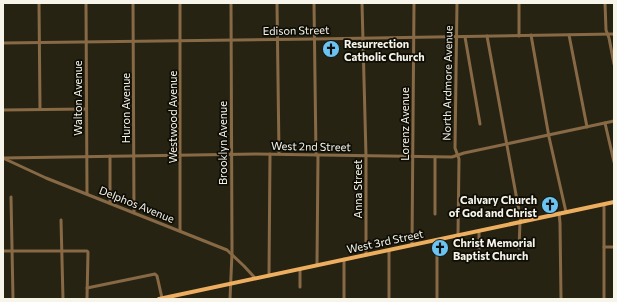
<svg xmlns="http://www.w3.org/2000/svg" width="617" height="302" font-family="Commissioner,sans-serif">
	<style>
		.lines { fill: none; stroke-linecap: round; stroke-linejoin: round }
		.minor { stroke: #876945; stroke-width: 3 }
		.major { stroke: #eeae60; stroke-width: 4 }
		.labels { text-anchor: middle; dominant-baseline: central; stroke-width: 3.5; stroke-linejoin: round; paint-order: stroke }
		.street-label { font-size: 11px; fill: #f7f5ea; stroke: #0e0d06 }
		.poi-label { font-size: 11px; font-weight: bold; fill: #f7f5ea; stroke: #0e0d06; text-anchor: start }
	</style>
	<rect width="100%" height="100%" fill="#272313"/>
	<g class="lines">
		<g class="minor">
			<path d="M39,3L40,109"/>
			<path d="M86,3L87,194"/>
			<path d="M133,3L134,213"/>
			<path d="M180,3V231"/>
			<path d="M277,3L279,154"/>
			<path d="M314,3L316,155"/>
			<path d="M362,3L366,156V255"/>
			<path d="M457,3L455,148L459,159L458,235"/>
			<path d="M519,3V36"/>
			<path d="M605,3L606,30L609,38L614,64"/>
			<path d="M531,35L549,137L566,212"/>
			<path d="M569,35L587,127"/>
			<path d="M487,36L521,222"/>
			<path d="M465,37L480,124"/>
			<path d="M3,43L314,39L614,34"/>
			<path d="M3,110L86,109"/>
			<path d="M605,123L614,162"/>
			<path d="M110,156V203"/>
			<path d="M435,157V214"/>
			<path d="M3,158L256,154L452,157L464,153L614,121"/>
			<path d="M5,159L46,178L227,250L244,266L255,278"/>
			<path d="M11,197L13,299"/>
			<path d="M604,204V299"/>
			<path d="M559,213L560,223L561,299"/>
			<path d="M61,220L63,299"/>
			<path d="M479,231V256"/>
			<path d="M437,240V299"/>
			<path d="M412,245L414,3"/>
			<path d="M604,247H614"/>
			<path d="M519,248L520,222"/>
			<path d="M389,250V299"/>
			<path d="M3,251H87L88,252L87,299"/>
			<path d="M344,259V299"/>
			<path d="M317,265L318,155"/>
			<path d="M269,276L270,154"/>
			<path d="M300,287V269"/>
			<path d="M87,288L155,274L157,276L162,298"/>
			<path d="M230,299L232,253L231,3"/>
		</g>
		<path class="major" d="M159,299L614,202"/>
	</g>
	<defs>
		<g id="church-disc" transform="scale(0.9)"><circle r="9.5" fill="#6bc3f2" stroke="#0e0d06"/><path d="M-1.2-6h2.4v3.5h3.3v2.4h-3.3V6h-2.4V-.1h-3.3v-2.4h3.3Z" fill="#111"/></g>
	</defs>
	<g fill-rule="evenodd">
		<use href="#church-disc" x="331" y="49"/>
		<use href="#church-disc" x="550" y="205"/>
		<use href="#church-disc" x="440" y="248"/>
	</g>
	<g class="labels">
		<g class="street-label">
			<text transform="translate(296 30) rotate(-1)">Edison Street</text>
			<text transform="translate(447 83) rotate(-89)">North Ardmore Avenue</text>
			<text transform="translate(77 98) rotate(-90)">Walton Avenue</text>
			<text transform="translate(125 108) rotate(-90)">Huron Avenue</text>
			<text transform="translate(172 117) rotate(-90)">Westwood Avenue</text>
			<text transform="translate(404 124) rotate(-90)">Lorenz Avenue</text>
			<text transform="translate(222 143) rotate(-90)">Brooklyn Avenue</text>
			<text transform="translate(311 146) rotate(1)">West 2nd Street</text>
			<text transform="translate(357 189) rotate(-90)">Anna Street</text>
			<text transform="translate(137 204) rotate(22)">Delphos Avenue</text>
			<text transform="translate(385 241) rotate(-12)">West 3rd Street</text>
		</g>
		<g class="poi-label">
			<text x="344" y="43">Resurrection<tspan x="344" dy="13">Catholic Church</tspan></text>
			<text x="537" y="199" text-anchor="end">Calvary Church<tspan x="537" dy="13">of God and Christ</tspan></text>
			<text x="453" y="242">Christ Memorial<tspan x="453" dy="13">Baptist Church</tspan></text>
		</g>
	</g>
	<rect width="617" height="302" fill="none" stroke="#f7f5ea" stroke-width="8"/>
</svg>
